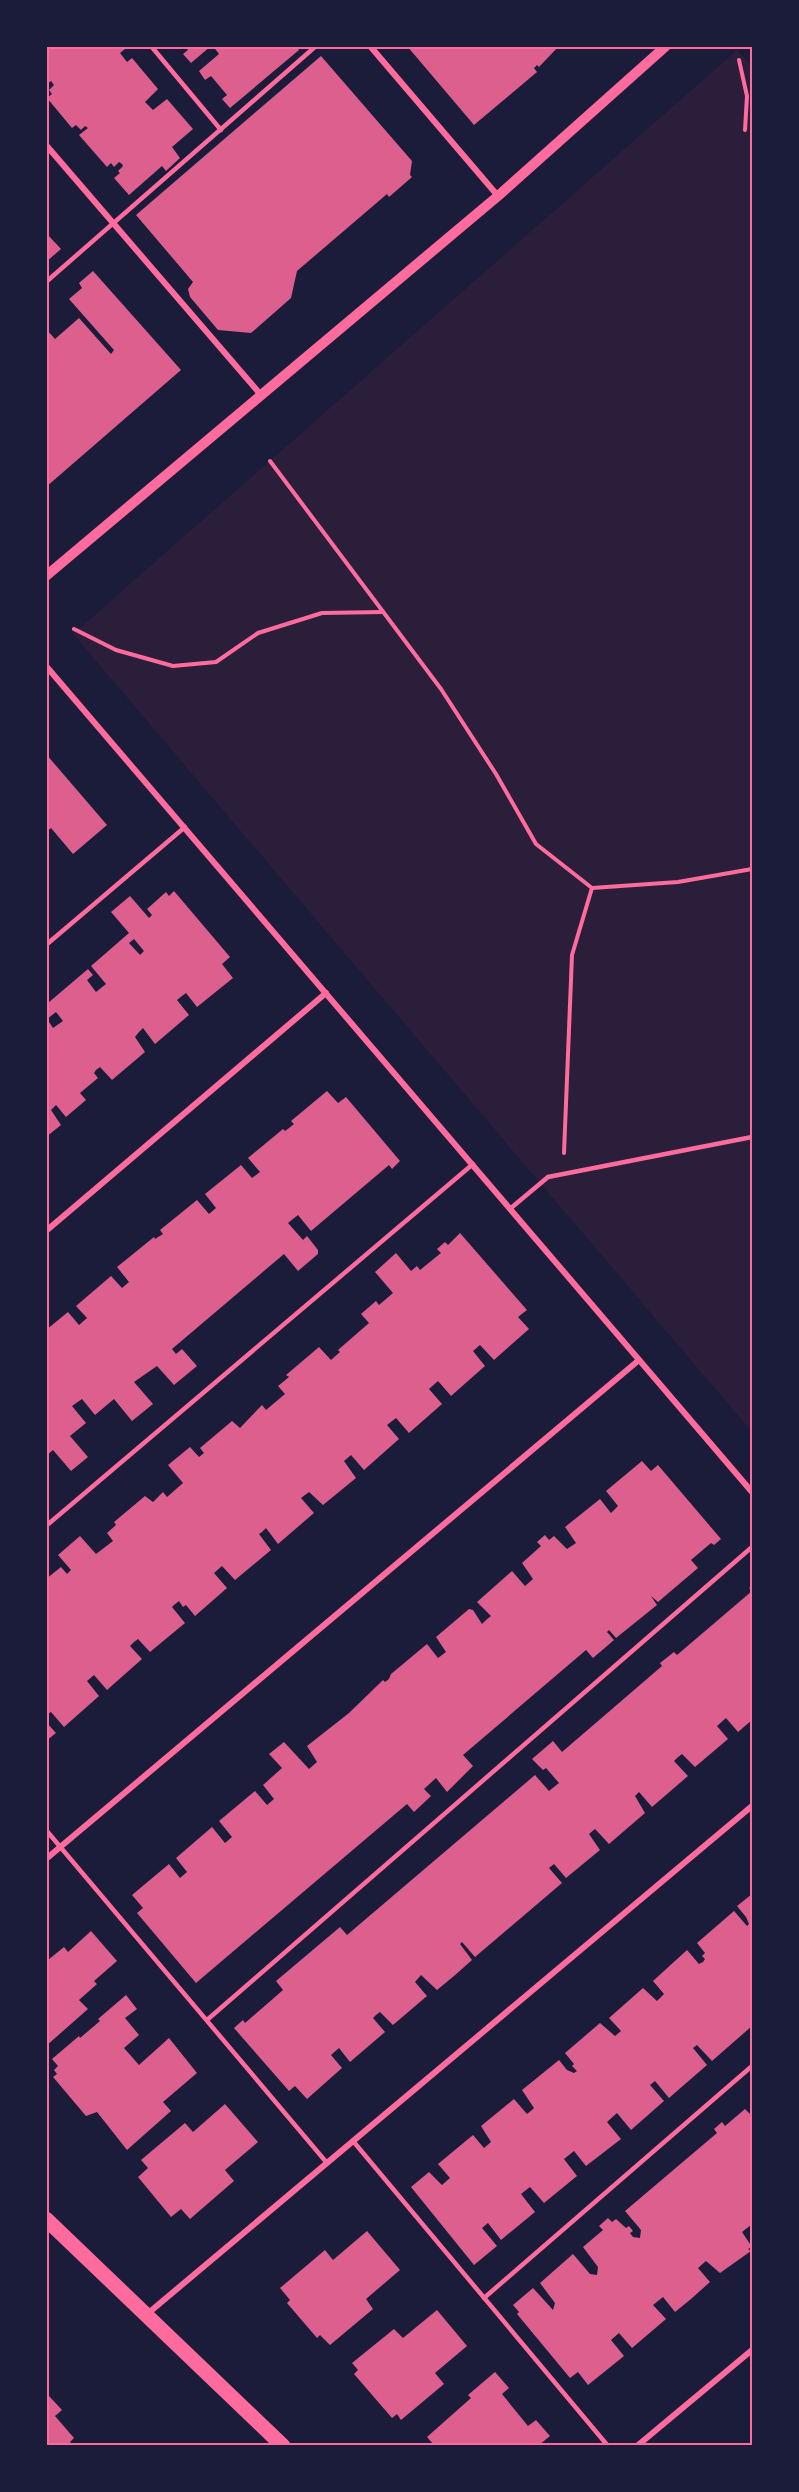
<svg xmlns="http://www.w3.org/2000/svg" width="799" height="2492" font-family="Montserrat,sans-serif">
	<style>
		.green { fill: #2a1e3b }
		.building { fill: #dd5f8e; fill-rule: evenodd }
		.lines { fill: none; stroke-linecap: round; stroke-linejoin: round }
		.path { stroke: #ff6b9d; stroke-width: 4 }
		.service { stroke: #ff6b9d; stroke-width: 4.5 }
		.minor { stroke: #ff6b9d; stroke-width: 6 }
		.tertiary { stroke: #ff6b9d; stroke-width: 10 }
		.primary { stroke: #ff6b9d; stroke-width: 15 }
		.neatline { fill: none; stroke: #ff6b9d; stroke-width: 2 }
	</style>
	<rect width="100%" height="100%" fill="#1b1b3a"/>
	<path class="green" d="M737,50L752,66V1432L73,634Z"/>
	<g class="building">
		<path d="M46,46H122L125,49L120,53L127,62L132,58L158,89L145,102L153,110L167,99L193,129L172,147L180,158L166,171L162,166L129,195L114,178L120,173L118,171L123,166L122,164L119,162L114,167L111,163L107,167L79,135L88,128L85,126L81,130L76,125L72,128L47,98L52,94L49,90L54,85L51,81L46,85Z"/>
		<path d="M185,46H211L191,63L183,54L188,50Z"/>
		<path d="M213,46H297L299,50L230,108L222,99L227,95L211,76L205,80L199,71L219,54Z"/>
		<path d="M407,46H559L539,67L537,65L534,68L537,72L474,125Z"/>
		<path d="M321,56L412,161L410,175L412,177L389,197L387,194L297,271L291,298L251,333L218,330L190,297L188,289L193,282L136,215Z"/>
		<path d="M46,233L61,249L46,262Z"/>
		<path d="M93,271L181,370L46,487V329L55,339L79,318L111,354L114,350L69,299L82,288L79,283Z"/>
		<path d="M46,754L107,825L73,854L51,828L46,832Z"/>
		<path d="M174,891L230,957L222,964L233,978L197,1007L186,993L182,996L177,1000L189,1015L155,1044L143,1028L139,1032L135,1037L145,1052L112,1080L100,1067L96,1070L94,1073L98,1078L80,1093L86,1100L66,1117L56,1105L51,1110L61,1125L46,1137V1001L48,1003L88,969L93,975L87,980L96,992L106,984L91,966L129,933L111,912L130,896L149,918L152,915L147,909L166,892L169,896ZM134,939L144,951L140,955L129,943ZM56,1012L63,1021L53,1028L47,1019Z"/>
		<path d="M327,1091L338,1103L346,1097L400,1161L392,1169L389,1165L311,1231L298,1215L288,1223L303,1240L307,1236L318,1250V1254L298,1271L284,1254L172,1349L176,1354L182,1349L197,1366L174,1385L157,1366L134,1382L153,1404L132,1421L114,1399L95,1415L82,1399L72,1406L86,1423L70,1436L88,1457L71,1471L53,1450L46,1456V1330L68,1312L79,1325L87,1318L76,1306L111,1276L122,1288L129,1282L117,1267L154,1237L155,1239L163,1234L160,1230L197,1200L209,1214L216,1208L205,1194L241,1165L252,1178L260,1172L248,1158L283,1129L285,1131L289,1128L294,1124L291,1121Z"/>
		<path d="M460,1233L527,1310L518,1317L529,1329L494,1360L480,1345L473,1351L485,1366L451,1396L438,1381L429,1389L442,1404L409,1433L396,1418L387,1425L399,1439L364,1470L351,1455L344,1461L356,1478L323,1505L309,1492L301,1498L314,1513L278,1544L266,1528L262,1532L259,1534L271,1550L235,1580L222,1566L214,1573L227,1588L195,1616L186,1605L183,1607L179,1601L174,1605L172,1607L185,1623L150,1652L138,1639L134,1642L130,1646L142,1659L107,1690L94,1675L87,1681L99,1696L64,1727L51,1712L46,1715V1579L61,1567L67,1574L71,1570L58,1555L80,1536L96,1554L113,1541L107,1533L116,1525L114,1522L145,1496L153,1502L163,1492L167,1497L183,1483L168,1465L190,1447L199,1457L204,1453L200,1448L232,1421L240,1428L262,1405L266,1410L285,1394L278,1386L289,1377L286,1375L319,1347L331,1360L340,1352L338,1350L369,1323L361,1314L376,1301L379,1305L393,1293L375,1272L396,1253L411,1271L417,1266L420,1270L441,1253L437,1249L445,1242L448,1245Z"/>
		<path d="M642,1461L651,1471L658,1465L721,1539L714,1545L711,1543L691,1560L698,1568L658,1602L651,1596L657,1605L616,1638L609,1630L607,1632L614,1640L593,1658L586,1650L463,1755L473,1766L447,1792L436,1778L424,1789L431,1796L414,1812L407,1804L196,1983L137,1913L143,1908L132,1895L169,1864L180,1878L187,1872L176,1858L212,1827L225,1843L232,1837L219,1821L255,1791L267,1805L274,1799L263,1785L282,1768L269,1754L284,1742L309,1769L317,1762L307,1746L349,1713L383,1680L385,1682L389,1679L391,1674L427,1644L438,1658L446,1652L436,1637L469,1609L473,1610L482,1624L486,1620L491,1616L477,1602L512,1571L525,1586L533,1579L522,1563L541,1546L537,1542L545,1535L549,1540L554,1536L567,1549L576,1543L565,1527L600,1499L611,1513L618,1506L606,1491Z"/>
		<path d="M752,1586V1720L738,1732L726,1718L717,1726L728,1739L695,1767L682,1754L677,1758L674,1761L688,1776L652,1807L639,1792L635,1796L645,1813L609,1844L595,1829L589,1834L600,1850L566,1878L554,1864L549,1868L562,1883L475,1957L462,1942L460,1944L472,1960L454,1976L437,1990L421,1975L415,1982L427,1996L393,2025L380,2012L376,2015L373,2018L385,2032L350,2062L339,2048L331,2055L342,2068L307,2099L295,2086L289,2091L234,2028L243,2020L245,2023L283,1990L276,1981L340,1927L347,1935L535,1775L549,1791L559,1783L546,1768L543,1770L532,1759L553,1741L562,1752L662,1666L660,1663L674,1652L677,1655L752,1591L749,1588Z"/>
		<path d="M46,1722L56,1733L46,1741Z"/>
		<path d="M752,1894V2026L712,2061L697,2045L693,2048L707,2065L669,2098L655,2081L650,2085L664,2101L631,2130L617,2113L607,2122L621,2139L586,2166L574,2151L564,2159L577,2176L544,2203L530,2187L521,2194L535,2212L501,2240L488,2223L482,2228L497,2246L474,2265L411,2187L429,2172L442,2185L450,2178L438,2164L473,2135L484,2148L491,2142L481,2126L514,2099L527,2114L532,2110L534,2108L522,2090L559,2060L567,2070L574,2073L577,2071L572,2066L574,2064L565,2053L600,2023L615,2036L621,2031L609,2018L643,1988L657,2001L664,1994L653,1981L687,1950L699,1964L703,1962L705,1959L702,1956L705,1953L697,1943L734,1911L747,1926L749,1924L746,1917L737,1906Z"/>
		<path d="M91,1931L117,1961L94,1981L97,1984L79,2000L88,2009L46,2046V1958L48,1960L64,1947L68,1952Z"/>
		<path d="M126,1995L137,2009L125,2018L139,2035L124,2048L139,2065L169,2038L197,2073L163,2102L171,2111L127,2150L97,2112L86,2116L53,2077L57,2074L54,2070L58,2066L52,2059L79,2036L80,2038L100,2021L98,2019Z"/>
		<path d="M225,2104L258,2142L225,2170L234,2181L190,2219L181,2209L171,2217L138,2177L148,2168L141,2160L185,2123L193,2132Z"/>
		<path d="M745,2109L752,2116V2227L751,2225L742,2232L752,2247L748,2249L751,2251L720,2273L706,2261L698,2268L710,2282L691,2299L675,2312L663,2297L653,2305L666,2319L632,2348L619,2333L611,2340L624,2356L588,2385L578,2372L570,2378L517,2314L519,2312L513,2305L533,2288L553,2310L555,2303L540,2283L573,2254L590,2274L597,2275L598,2267L583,2247L603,2230L599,2226L608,2218L612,2222L616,2219L626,2228L629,2226L633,2231L630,2233L633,2237L640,2238L641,2230L625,2211L717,2133L714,2129L722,2122L725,2126Z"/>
		<path d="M367,2231L400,2270L366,2299L373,2309L330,2345L320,2335L317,2338L287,2303L290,2300L280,2288L325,2250L333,2260Z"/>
		<path d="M437,2310L467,2346L435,2373L444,2384L401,2420L397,2414L392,2418L354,2374L358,2370L352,2363L394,2329L403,2338Z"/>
		<path d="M495,2372L509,2388L502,2394L528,2426L536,2420L550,2436L539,2445H431L433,2444L427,2437L471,2398L468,2395Z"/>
		<path d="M49,2396L62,2410L55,2416L74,2438L70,2442L73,2445H46V2398Z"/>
	</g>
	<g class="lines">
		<g class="path">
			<path d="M739,60L747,96L745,130"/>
			<path d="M270,461L441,689L496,774L536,844L592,888L572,955L564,1153"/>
			<path d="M74,629L116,650L173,666L216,662L258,633L322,613L383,612"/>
			<path d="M592,888L678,882L752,869"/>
		</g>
		<g class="service">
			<path d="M151,46L221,130"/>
			<path d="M46,282L316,46"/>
			<path d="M46,945L185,827"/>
			<path d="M511,1208L548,1177L752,1137"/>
			<path d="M46,1526L473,1164"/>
			<path d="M46,1830L327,2163"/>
			<path d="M207,2020L752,1547"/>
			<path d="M353,2141L608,2446"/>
			<path d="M484,2298L752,2066"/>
		</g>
		<g class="minor">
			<path d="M370,46L498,196"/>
			<path d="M46,145L261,395"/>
			<path d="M46,666L752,1492"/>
			<path d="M46,1231L326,993"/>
			<path d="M46,1859L639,1360"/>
			<path d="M146,2315L752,1806"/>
			<path d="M637,2446L752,2350"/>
		</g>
		<path class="tertiary" d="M46,576L498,196L666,46"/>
		<path class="primary" d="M46,2219L283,2446"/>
	</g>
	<rect width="799" height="2492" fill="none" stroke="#1b1b3a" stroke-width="96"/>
	<rect x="48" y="48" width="703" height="2396" class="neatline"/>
</svg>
